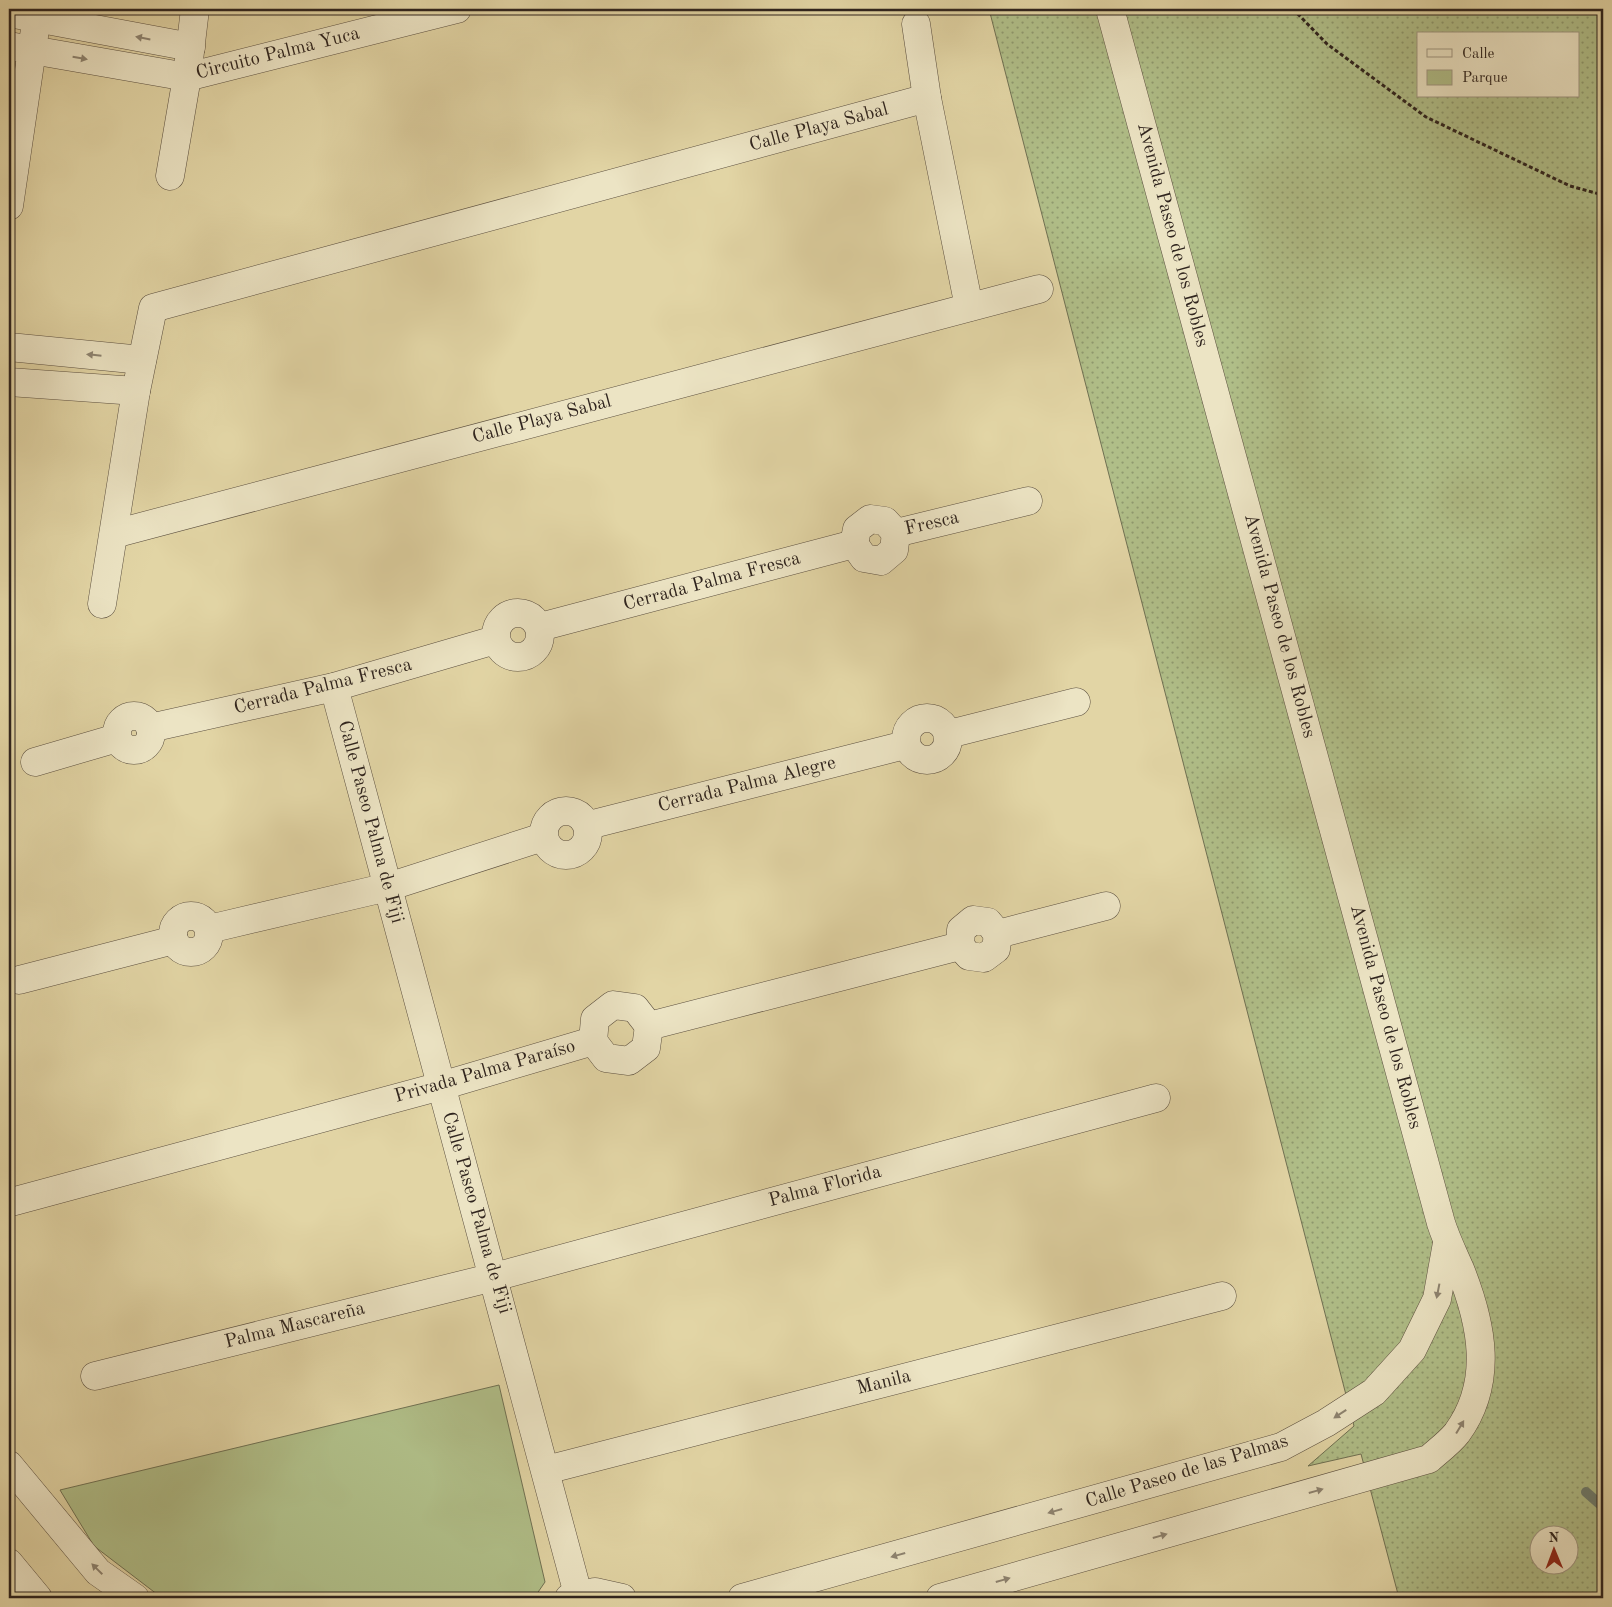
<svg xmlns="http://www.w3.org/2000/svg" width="1612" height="1607" font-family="'Old Standard TT',serif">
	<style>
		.grass { fill: url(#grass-dots); stroke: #707153; fill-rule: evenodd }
		.green { fill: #b0be88; stroke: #707153 }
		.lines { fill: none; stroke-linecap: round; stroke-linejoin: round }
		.stream { stroke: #6c7d70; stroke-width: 10 }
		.minor-casing { stroke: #5c5040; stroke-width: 29 }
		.tertiary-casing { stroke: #5c5040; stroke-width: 29 }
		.path { stroke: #2f241e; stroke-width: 3; stroke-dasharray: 4 2.5; stroke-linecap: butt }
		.minor { stroke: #ece4c4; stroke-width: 28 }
		.tertiary { stroke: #ece4c4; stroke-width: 28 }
		.oneway { fill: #8e8471 }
		.labels { text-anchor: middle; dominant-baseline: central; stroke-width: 4; stroke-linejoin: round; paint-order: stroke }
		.street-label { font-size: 19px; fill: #2f241e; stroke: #ece4c4 }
	</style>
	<defs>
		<pattern id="grass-dots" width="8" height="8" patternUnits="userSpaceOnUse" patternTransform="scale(1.25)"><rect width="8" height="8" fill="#b0be88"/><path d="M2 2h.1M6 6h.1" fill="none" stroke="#909a6f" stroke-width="1.8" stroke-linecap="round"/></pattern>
	</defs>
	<rect width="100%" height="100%" fill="#e2d5a5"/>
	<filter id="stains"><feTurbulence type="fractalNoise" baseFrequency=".004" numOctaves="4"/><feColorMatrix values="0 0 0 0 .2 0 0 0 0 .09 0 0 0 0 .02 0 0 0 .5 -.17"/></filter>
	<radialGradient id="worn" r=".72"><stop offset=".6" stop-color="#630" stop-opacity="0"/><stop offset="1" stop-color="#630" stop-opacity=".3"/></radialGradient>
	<path class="grass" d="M989,9H1603V1598H1399L1361,1454L1308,1466L1354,1426ZM1418,34H1578V96H1418ZM1540,1534H1570V1564H1540Z"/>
	<path class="green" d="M499,1385L545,1582L534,1598H162L94,1546L60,1490Z"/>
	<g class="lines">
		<path class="stream" d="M1586,1492L1603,1507"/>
		<g class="minor-casing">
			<g id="minor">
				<path d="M9,13L191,47"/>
				<path d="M916,24L927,98L969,307"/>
				<path d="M9,46L187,77L457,9"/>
				<path d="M170,176L187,77L195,9"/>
				<path d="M9,347L142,360"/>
				<path d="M9,382L136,391"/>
				<path d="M896,533L1028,501"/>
				<path d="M114,534L1039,289"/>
				<path d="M854,544L864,558L881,561L894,550L896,533"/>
				<path d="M854,544L857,529L870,519L885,521L896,533"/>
				<path d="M102,604L136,391L153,308L927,98"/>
				<circle cx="518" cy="635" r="22"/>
				<path d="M540,627L854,544"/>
				<path d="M334,687L578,1594"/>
				<circle cx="134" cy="733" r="17"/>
				<circle cx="927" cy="739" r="21"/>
				<path d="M150,728L334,687L495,640"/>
				<path d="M949,734L1076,702"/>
				<path d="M35,762L117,738"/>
				<circle cx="566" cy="833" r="22"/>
				<path d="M589,825L905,745"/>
				<circle cx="191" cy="934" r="18"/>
				<path d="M209,929L388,887L543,837"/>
				<path d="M998,934L1106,906"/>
				<path d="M960,946L961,930L973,920L988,922L998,934"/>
				<path d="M960,946L969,956L984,958L996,949L998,934"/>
				<path d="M19,980L174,940"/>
				<path d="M649,1026L960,946"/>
				<path d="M593,1041L595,1019L613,1005L635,1008L649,1026"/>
				<path d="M593,1041L606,1058L629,1061L646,1048L649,1026"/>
				<path d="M15,1201L441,1086L593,1041"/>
				<path d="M95,1376L494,1277L1156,1098"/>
				<path d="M546,1470L1222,1296"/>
			</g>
		</g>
		<g class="tertiary-casing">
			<g id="tertiary">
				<path d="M9,206L38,9"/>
				<path d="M9,1465L98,1572L135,1598"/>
				<path d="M9,1563L38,1598"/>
				<path d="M569,1598L595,1592L622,1598"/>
				<path d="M742,1598L1281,1447L1326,1423L1374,1392L1412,1350L1437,1299L1447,1243"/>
				<path d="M940,1598L1429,1459C1438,1451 1450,1442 1457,1433C1494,1382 1482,1324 1460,1269C1453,1253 1446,1239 1441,1223L1110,9"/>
			</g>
		</g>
		<path class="path" d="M1293,9L1327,44L1426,117L1570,186L1603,195"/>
		<use href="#minor" class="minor"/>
		<use href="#tertiary" class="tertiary"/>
	</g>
	<defs><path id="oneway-solid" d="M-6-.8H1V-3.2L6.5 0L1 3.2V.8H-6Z" transform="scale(1.25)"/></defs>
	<g class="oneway">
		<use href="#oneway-solid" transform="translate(143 38) rotate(-169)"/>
		<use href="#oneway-solid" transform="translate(80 58) rotate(10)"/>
		<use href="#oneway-solid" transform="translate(94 355) rotate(-174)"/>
		<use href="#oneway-solid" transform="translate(1438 1291) rotate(101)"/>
		<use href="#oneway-solid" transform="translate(1340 1414) rotate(147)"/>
		<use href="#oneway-solid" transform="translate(1460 1427) rotate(-59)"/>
		<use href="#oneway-solid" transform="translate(1316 1491) rotate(-16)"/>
		<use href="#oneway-solid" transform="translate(1055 1511) rotate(164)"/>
		<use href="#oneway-solid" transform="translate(1160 1536) rotate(-16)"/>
		<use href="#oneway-solid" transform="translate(898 1555) rotate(164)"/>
		<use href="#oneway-solid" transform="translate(97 1569) rotate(-135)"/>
		<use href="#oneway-solid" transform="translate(1003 1580) rotate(-16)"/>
	</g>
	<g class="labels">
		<g class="street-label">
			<text transform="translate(278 54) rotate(-14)">Circuito Palma Yuca</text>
			<text transform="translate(819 128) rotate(-15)">Calle Playa Sabal</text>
			<text transform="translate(1172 235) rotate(75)">Avenida Paseo de los Robles</text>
			<text transform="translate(542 420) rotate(-15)">Calle Playa Sabal</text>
			<text transform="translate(932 524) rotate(-13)">Fresca</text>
			<text transform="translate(712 582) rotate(-15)">Cerrada Palma Fresca</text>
			<text transform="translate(1279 626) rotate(75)">Avenida Paseo de los Robles</text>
			<text transform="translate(323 687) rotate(-14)">Cerrada Palma Fresca</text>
			<text transform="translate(747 785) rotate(-14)">Cerrada Palma Alegre</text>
			<text transform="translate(370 822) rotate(75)">Calle Paseo Palma de Fiji</text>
			<text transform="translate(1385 1017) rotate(75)">Avenida Paseo de los Robles</text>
			<text transform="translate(485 1072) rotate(-16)">Privada Palma Paraíso</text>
			<text transform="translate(825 1187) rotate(-15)">Palma Florida</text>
			<text transform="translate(476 1213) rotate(74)">Calle Paseo Palma de Fiji</text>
			<text transform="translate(295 1326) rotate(-14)">Palma Mascareña</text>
			<text transform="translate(884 1383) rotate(-14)">Manila</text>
			<text transform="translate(1187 1472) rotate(-17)">Calle Paseo de las Palmas</text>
		</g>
	</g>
	<rect width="1612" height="1607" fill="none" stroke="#e2d5a5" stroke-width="30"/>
	<rect x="10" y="10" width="1592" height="1587" fill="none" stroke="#2f241e" stroke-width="2.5"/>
	<rect x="15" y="15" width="1582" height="1577" fill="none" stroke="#2f241e"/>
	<rect x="1417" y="32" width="162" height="65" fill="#ece4c4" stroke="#a09782"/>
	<rect x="1427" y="49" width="25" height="8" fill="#ece4c4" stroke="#a09782"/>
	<text x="1462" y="58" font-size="15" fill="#2f241e">Calle</text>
	<rect x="1427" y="70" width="25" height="15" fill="#b0be88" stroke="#a09782"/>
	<text x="1462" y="82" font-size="15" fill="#2f241e">Parque</text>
	<g transform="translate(1554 1550) rotate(359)"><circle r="24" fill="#ece4c4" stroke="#a09782"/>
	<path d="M0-4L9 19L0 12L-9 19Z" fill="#8f2418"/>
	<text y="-8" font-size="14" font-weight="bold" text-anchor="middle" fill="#2f241e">N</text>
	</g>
	<rect width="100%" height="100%" filter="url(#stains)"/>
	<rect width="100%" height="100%" fill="url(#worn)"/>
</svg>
